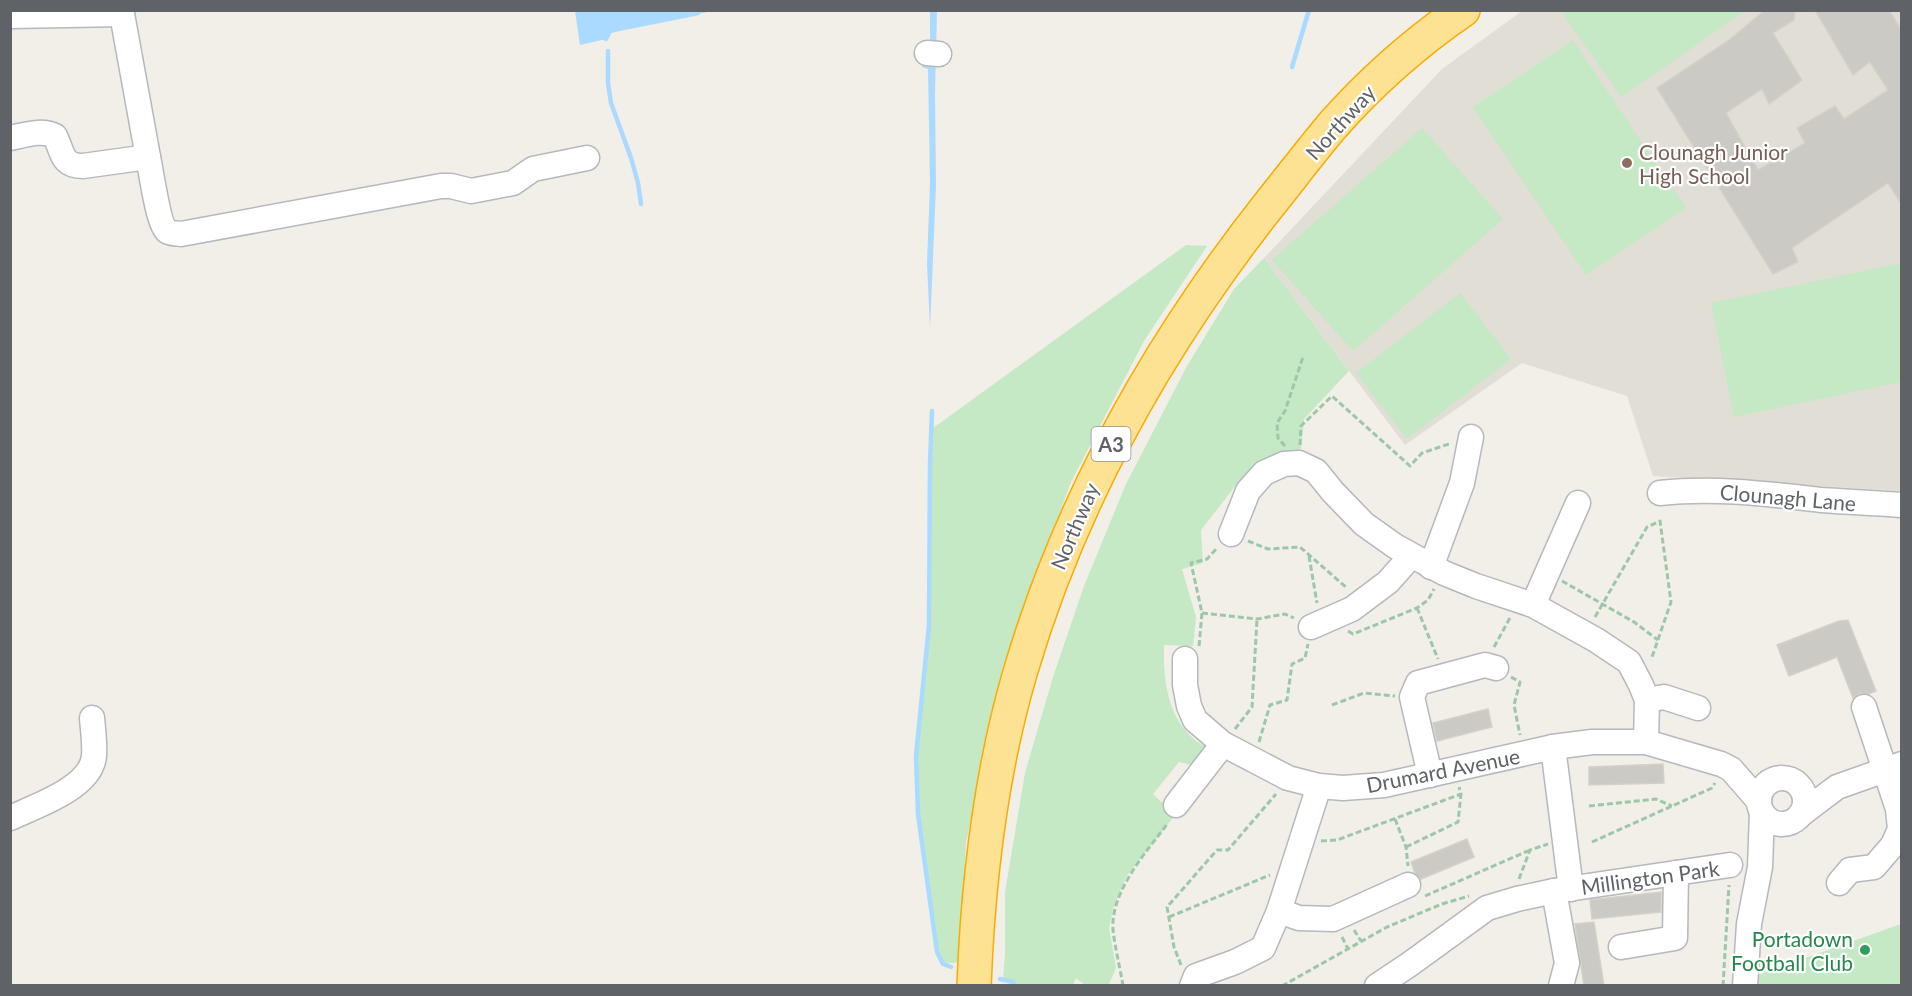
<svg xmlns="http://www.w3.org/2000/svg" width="1912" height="996" font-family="Lato,sans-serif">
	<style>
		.education { fill: #e1ded6 }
		.green { fill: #c5e8c5 }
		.water { fill: #aadaff }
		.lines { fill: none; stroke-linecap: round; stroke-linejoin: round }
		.stream { stroke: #aadaff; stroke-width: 4.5 }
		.building { fill: #cccac5; stroke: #d6d1c6; stroke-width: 1.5 }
		.minor-casing { stroke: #b5b8bc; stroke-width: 27 }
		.highway-casing { stroke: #f9ab00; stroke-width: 36 }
		.path { stroke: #9cc7a9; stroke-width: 3; stroke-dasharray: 6 3; stroke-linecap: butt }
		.minor { stroke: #fff; stroke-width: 24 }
		.highway { stroke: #fde293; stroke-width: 33 }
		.education-dot { fill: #8d6e63; stroke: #fff; stroke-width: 2 }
		.leisure-dot { fill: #2e9e5b; stroke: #fff; stroke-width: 2 }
		.labels { text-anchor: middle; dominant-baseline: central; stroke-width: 4.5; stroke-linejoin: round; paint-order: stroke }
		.shield { fill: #fff; stroke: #8f9295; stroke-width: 1.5 }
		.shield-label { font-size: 20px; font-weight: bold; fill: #5f6368 }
		.street-label { font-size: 21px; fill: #5f6368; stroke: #fff }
		.education-label { font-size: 21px; fill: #785e54; stroke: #fff; text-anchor: start }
		.leisure-label { font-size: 21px; fill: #27864d; stroke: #fff; text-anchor: end }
	</style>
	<rect width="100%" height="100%" fill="#f1efe8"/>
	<path class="education" d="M1522,11H1901V491L1653,476L1627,396L1522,363L1405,445L1264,258L1442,69Z"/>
	<g class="green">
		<path d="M1561,11H1745L1621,97Z"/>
		<path d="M1573,40L1686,208L1586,275L1473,107Z"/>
		<path d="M1422,128L1503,219L1353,351L1272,260Z"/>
		<path d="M1186,245L1207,246L1144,341L1071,482L1019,623L993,715L966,843L960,962L943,964L937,952L918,814L916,756L929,625V431Z"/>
		<path d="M1264,258L1349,371L1304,419L1301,449L1272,457L1240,480L1201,530L1203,563L1182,569L1196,617L1193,646L1164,645C1163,679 1167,717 1195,740C1199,744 1206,746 1212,748L1199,767L1179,762L1153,794L1175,815L1126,877L1113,909L1109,928L1116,968L1109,984L1104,985H1085L1076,978L1073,985L1015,986L1013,982L1003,980L1005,955V892L1025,773L1053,677L1084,586L1126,484L1187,366L1234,289Z"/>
		<path d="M1901,263V382L1734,417L1711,303Z"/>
		<path d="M1460,293L1511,359L1407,439L1356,373Z"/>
		<path d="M1901,924V985L1754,986L1755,976Z"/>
	</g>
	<g class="water">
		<path d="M575,11V10L713,11L618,29L610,31L606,39L580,45Z"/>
		<path d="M930,11H937L935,94L936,185L930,329L927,263L930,183L928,69L922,67V64L928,61L930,50Z"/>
	</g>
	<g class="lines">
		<g class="stream">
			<path d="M606,39L610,31L618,29L698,13"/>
			<path d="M608,51V83L611,103L631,158L638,183L641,204"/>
			<path d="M1292,67L1309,10"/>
			<path d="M932,411L930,463L929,625L916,756L918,814L937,952L943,964L951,967"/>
			<path d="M1000,979L1013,982L1015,986"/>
		</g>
	</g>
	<g class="building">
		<path d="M1765,10H1795L1794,20L1773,33L1802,80L1769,104L1762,89L1726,113L1758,170L1805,143L1797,128L1835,106L1844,119L1888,90L1870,62L1853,75L1815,10H1889L1902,31V205L1888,183L1792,248L1798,262L1773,274L1657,88L1729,40Z"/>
		<path d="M1848,620L1876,691L1869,694L1860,693L1853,698L1837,657L1789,676L1777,645L1839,621Z"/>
		<path d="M1488,709L1492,727L1437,741L1433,723Z"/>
		<path d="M1663,764L1664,783L1589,785V767Z"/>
		<path d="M1467,839L1474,857L1421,879L1415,873L1411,862Z"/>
		<path d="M1661,892V912L1592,919L1590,900Z"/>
		<path d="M1594,922L1604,986H1584L1575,924Z"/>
	</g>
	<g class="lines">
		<g class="minor-casing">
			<g id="minor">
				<path d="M10,16L122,14L121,10"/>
				<path d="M927,53L939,54"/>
				<path d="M10,138C25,135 42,129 55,136C63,152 61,166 83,166L148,157L122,14"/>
				<path d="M148,157C151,170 158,224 167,231C171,234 177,233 181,234L441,186H451L471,191L513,183L533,169L587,158"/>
				<path d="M1660,493C1715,487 1768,494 1822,500C1849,502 1875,503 1902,505"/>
				<path d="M1231,534L1248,491L1264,473L1284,464L1299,463L1316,471L1333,492L1364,524L1395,546L1444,573L1476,586L1533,605L1596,640L1629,662L1641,685L1647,700L1646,742"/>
				<path d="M1431,567L1462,483L1471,437"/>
				<path d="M1533,605L1578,503"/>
				<path d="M1311,627L1352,609L1388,582L1411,556"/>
				<path d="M1185,659V685L1189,706L1195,720L1223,744L1288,778L1319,786L1343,788L1384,785L1553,747L1592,742H1646L1721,764L1731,769L1758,800"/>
				<path d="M1647,700L1664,697L1698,708"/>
				<path d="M1553,747L1571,889"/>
				<path d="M1430,775L1412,697L1418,683L1485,665L1496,668"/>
				<circle cx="1782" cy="801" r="23"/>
				<path d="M1176,805L1223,744"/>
				<path d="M1800,815L1837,787L1902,764"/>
				<path d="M10,818C36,806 91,788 94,756C95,744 93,730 92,718"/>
				<path d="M1839,883L1850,870L1874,867L1893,845L1900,829L1898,809L1864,707"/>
				<path d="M1554,891L1567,963L1561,986"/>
				<path d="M1279,911L1299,918L1333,919L1408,885"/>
				<path d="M1621,947L1675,938L1676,873"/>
				<path d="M1192,986L1196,976L1235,962L1263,948L1279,911L1319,786"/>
				<path d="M1377,986L1410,964L1487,908L1517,899L1554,891L1730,865"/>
				<path d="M1745,986L1749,924L1760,867L1762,813"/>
			</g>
		</g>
		<g class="highway-casing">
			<path id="highway" d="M974,986C978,882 991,772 1020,673C1071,499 1160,342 1272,201C1292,176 1311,151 1332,126C1370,83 1415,43 1463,10"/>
		</g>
		<g class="path">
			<path d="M1300,445L1301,426L1332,396L1410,466L1422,453L1449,444"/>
			<path d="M1285,446L1278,438L1277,423L1285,411L1303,357"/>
			<path d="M1248,541L1268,549L1300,547L1347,588"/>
			<path d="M1309,556L1317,603"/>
			<path d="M1562,581L1634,622L1658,640"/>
			<path d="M1417,608L1438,659"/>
			<path d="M1202,613L1257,619L1285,614L1294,618"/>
			<path d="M1595,617L1647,527L1660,521L1671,602L1651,660"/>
			<path d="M1348,631L1353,634L1417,608L1428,600L1434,589"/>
			<path d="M1199,646L1202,613L1191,563L1207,559L1218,547"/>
			<path d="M1494,647L1511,616"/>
			<path d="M1511,677L1520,682L1514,705L1520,735"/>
			<path d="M1332,705L1364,693L1395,696"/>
			<path d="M1235,729L1252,707L1257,619"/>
			<path d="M1259,742L1270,705L1287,700L1292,664L1305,658L1308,644"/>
			<path d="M1589,806L1656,799L1672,806"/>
			<path d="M1395,819L1406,847L1408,866"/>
			<path d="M1321,841L1337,840L1461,794"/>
			<path d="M1592,842L1712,788L1715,783"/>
			<path d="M1406,847L1458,822L1461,794L1459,787"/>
			<path d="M1519,879L1530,850L1548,844"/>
			<path d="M1425,896L1530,850"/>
			<path d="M1169,917L1270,875"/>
			<path d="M1354,930L1361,941"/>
			<path d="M1342,937L1348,949"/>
			<path d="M1181,965L1174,947L1167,907L1217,850H1228L1276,794"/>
			<path d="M1123,986C1120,967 1115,948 1113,930C1110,892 1147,851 1168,823"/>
			<path d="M1282,986L1387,927L1442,904L1469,896"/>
			<path d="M1723,986L1729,885"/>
		</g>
		<use href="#minor" class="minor"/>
		<use href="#highway" class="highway"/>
	</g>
	<circle class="education-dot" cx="1627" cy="163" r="6"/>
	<circle class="leisure-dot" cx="1865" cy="950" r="6"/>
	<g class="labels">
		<rect class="shield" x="1091.5" y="427" width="39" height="34" rx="4.5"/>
		<g class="shield-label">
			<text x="1111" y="444">A3</text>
		</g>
		<g class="street-label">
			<text transform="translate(1340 122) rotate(-48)">Northway</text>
			<text transform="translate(1788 497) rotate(5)">Clounagh Lane</text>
			<text transform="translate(1074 526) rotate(-67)">Northway</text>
			<text transform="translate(1443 770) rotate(-11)">Drumard Avenue</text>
			<text transform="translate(1650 877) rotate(-8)">Millington Park</text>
		</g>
		<g class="education-label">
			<text x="1639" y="151">Clounagh Junior<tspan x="1639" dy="24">High School</tspan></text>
		</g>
		<g class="leisure-label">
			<text x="1853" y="938">Portadown<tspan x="1853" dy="24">Football Club</tspan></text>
		</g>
	</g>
	<rect width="1912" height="996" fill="none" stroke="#5f6368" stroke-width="24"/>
</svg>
